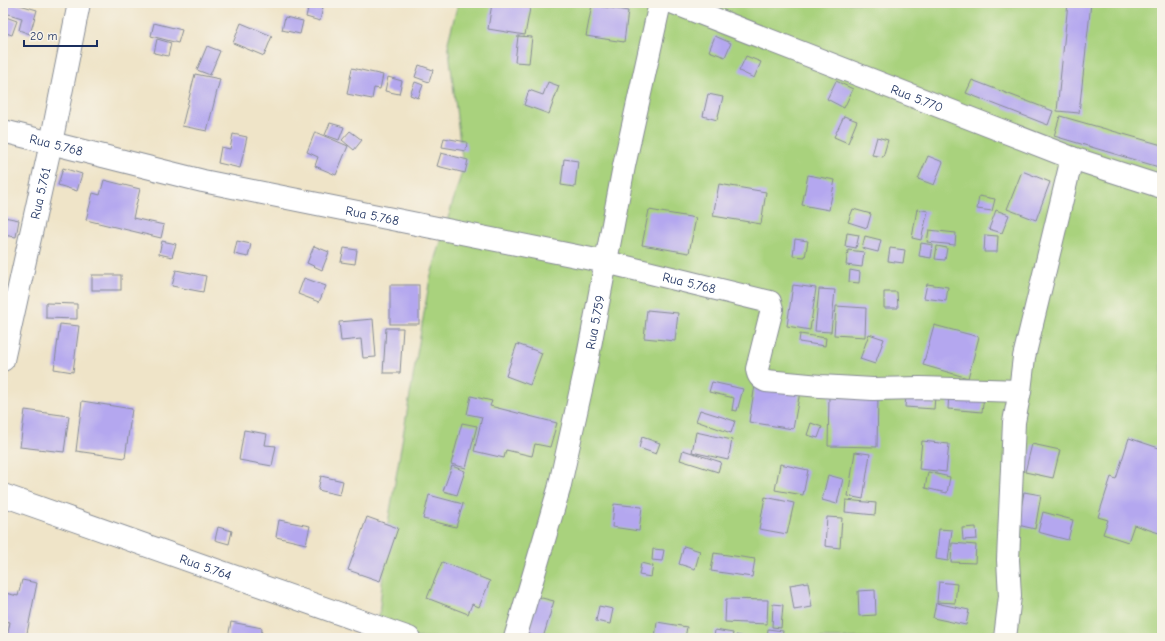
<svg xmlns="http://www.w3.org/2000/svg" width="1165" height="641" font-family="'Comic Neue',sans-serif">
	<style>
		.green { fill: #a9d27d; stroke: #62806e }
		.building { fill: #b4a7ef }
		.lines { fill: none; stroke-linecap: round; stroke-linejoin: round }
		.minor-casing { stroke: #858a93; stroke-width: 24 }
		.minor { stroke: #fff; stroke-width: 22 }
		.labels { text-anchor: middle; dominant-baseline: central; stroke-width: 4; stroke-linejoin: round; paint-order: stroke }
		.street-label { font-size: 13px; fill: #1b2f5e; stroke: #f7f3e8 }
	</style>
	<rect width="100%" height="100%" fill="#f7f3e8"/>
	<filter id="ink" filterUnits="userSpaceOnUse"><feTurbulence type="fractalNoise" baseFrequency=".025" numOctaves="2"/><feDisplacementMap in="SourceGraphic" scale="8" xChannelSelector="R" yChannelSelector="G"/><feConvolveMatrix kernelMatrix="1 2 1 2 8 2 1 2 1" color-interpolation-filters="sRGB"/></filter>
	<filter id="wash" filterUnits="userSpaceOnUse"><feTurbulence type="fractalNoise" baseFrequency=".012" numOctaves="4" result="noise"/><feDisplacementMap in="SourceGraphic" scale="16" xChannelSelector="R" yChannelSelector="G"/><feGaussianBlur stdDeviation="0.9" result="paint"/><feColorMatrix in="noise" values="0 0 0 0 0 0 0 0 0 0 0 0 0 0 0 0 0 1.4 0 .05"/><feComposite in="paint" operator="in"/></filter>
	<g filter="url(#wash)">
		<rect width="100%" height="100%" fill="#efe4c8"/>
		<path class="green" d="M458,3H1162V638H377L387,529L430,278L463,168L448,42Z"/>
		<g id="blocks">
			<g class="building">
				<path d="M8,3H13L37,10L30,34L19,30L22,18L5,13Z"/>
				<path d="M492,3H531L525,35L488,29Z"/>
				<path d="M1068,3H1091L1079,113L1057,111Z"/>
				<path d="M309,4L323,7L320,21L306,17Z"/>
				<path d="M592,5L628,11L624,42L586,36Z"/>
				<path d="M3,16L17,21L12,35L3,32Z"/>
				<path d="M285,17L303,21L300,34L282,30Z"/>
				<path d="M154,23L182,30L178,43L151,36Z"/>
				<path d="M241,23L272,36L264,56L233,43Z"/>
				<path d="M518,36L532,37L529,63L515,62Z"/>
				<path d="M715,36L731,43L725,57L709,51Z"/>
				<path d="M157,39L171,43L168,56L154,53Z"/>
				<path d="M207,46L220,51L210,75L197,70Z"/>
				<path d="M746,56L761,62L754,78L739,71Z"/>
				<path d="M419,65L433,70L429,82L415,77Z"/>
				<path d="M352,68L383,75L380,89L374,88L372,99L347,94Z"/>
				<path d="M195,74L220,79L207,131L182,126Z"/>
				<path d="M388,77L402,81L399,94L385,91Z"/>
				<path d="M972,80L1053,111L1048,125L966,93Z"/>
				<path d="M836,81L853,89L844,108L827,99Z"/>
				<path d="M415,82L423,85L418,98L410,95Z"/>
				<path d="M548,82L559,86L549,114L524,105L529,90L543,95Z"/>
				<path d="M708,94L723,97L717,120L703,116Z"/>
				<path d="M844,116L857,121L848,143L834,137Z"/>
				<path d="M1060,116L1162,145V168L1054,136Z"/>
				<path d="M330,123L344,127L339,140L325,135Z"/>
				<path d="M350,131L362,140L354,150L342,140Z"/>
				<path d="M315,132L348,146L336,175L315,166L318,157L307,152Z"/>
				<path d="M233,134L247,137L240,168L218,163L221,147L230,149Z"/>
				<path d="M877,137L888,140L883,157L872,155Z"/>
				<path d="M444,138L467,142L466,151L442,147Z"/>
				<path d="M441,153L468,160L465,173L437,166Z"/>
				<path d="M928,156L943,162L934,185L918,179Z"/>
				<path d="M564,159L578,161L575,187L561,185Z"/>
				<path d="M63,168L82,174L77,191L58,185Z"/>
				<path d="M1022,171L1050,182L1036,220L1007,209Z"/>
				<path d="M808,175L835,180L829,210L802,205Z"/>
				<path d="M104,180L140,189L133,218L164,225L161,238L86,220L93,193L100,195Z"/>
				<path d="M719,184L766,192L761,224L713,216Z"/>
				<path d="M979,196L995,199L992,211L977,209Z"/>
				<path d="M853,209L871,214L867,228L848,222Z"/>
				<path d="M917,209L928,211L921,240L912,238Z"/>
				<path d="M649,210L696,218L689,253L642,245Z"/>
				<path d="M996,210L1009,215L1002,233L989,229Z"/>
				<path d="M4,217L19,220L16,237L3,235Z"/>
				<path d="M929,230L956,233L955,245L927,242Z"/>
				<path d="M847,233L859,235L856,248L845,246Z"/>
				<path d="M985,235L998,236L997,252H984Z"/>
				<path d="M865,236L881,240L878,252L862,248Z"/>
				<path d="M795,239L808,241L805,257L793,256Z"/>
				<path d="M162,241L176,244L172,257L159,254Z"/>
				<path d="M237,241L251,244L248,257L234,254Z"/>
				<path d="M921,243L933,245L931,258L919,256Z"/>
				<path d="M314,246L329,252L322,270L307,263Z"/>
				<path d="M937,246L947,248L945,260L935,259Z"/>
				<path d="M344,248L357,250L355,264L341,262Z"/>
				<path d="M890,248L905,250L903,263L888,261Z"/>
				<path d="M848,250L864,252L862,267L846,265Z"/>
				<path d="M176,270L206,276L203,292L172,286Z"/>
				<path d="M850,270L860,272L859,283L849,282Z"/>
				<rect x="92" y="275" width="29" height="15"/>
				<path d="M304,278L326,286L319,302L298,294Z"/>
				<path d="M927,284L948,287L946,301L924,298Z"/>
				<rect x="390" y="285" width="29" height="39"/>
				<path d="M793,285L816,288L810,330L787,326Z"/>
				<path d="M819,289L835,290L831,332L815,331Z"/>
				<path d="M884,292H897L898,308H884Z"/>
				<path d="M46,303L77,304V319L46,318Z"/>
				<path d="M836,306L866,308L865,337L834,335Z"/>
				<path d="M647,310L678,313L675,341L644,338Z"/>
				<path d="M373,319L376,357L363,358L361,339L341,341L339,322Z"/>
				<path d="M60,324L79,326L73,372L54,369Z"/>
				<path d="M934,325L979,337L968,378L923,365Z"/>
				<path d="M386,328H403L400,373H383Z"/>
				<path d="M800,334L826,338L825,346L799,342Z"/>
				<path d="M869,334L884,339L875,364L860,359Z"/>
				<path d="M517,344L542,353L530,385L506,376Z"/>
				<path d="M712,382L743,389L737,411L732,410L734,398L709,392Z"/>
				<path d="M755,385L800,392L793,429L749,422Z"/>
				<path d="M949,393L984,397L982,412L948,409Z"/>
				<path d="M906,395L935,397L934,409L905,407Z"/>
				<path d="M471,396L492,401L490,406L557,423L550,447L535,444L532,456L506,450L504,458L474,451L482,417L467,414Z"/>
				<path d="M829,397H878L877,447L828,446Z"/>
				<path d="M82,401L132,409L125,458L76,451Z"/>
				<path d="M25,410L69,416L64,452L20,447Z"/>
				<path d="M700,410L735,421L731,433L696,421Z"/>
				<path d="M462,423L477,426L466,468L451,464Z"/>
				<path d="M811,423L822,427L818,438L807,435Z"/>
				<path d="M244,430L267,434L265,445L276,446L272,466L239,460Z"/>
				<path d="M696,432L732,440L728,460L692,452Z"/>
				<path d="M642,437L660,443L656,454L639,448Z"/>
				<path d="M1129,438L1162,449V534L1134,525L1128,542L1103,534L1108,520L1098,517L1111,477L1116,479Z"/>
				<path d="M922,441L949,444L946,472L919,469Z"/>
				<path d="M1032,444L1060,450L1053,478L1025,472Z"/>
				<path d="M683,450L721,462L718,472L680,460Z"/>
				<path d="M855,452L870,454L863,499L848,496Z"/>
				<path d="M780,464L808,470L803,495L775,490Z"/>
				<path d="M452,466L465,471L457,495L443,491Z"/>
				<path d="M928,472L950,477L947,493L925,488Z"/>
				<path d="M828,475L843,479L837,504L822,500Z"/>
				<path d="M321,476L343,481L340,495L318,490Z"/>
				<path d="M1024,492L1041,495L1035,529L1018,525Z"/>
				<path d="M429,495L463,504L456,527L423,519Z"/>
				<path d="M765,497L794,503L787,534L759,529Z"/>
				<path d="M846,500L876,503L875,515L845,512Z"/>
				<path d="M614,504L642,507L639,531L612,527Z"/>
				<path d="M1043,512L1073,520L1068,540L1038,532Z"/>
				<path d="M367,517L398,528L380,581L348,570Z"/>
				<path d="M827,517L842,518L840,548L825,546Z"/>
				<path d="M279,520L310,526L306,544L276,537Z"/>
				<path d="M218,527L232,531L229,544L215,540Z"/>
				<path d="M976,527L977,539L963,540L962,528Z"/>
				<path d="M939,529L952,530L948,561L936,559Z"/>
				<path d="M952,543L976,545L975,563L951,562Z"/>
				<path d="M684,546L700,551L695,569L679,564Z"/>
				<path d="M653,549L664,550L662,561L652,560Z"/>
				<path d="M714,553L755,559L752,577L711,571Z"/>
				<path d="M442,562L490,581L479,607L472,604L468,614L427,598Z"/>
				<path d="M641,563L653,566L651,577L639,575Z"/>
				<path d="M22,580L37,583L26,638H7L10,622L3,621V604L5,593L18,596Z"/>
				<path d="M808,582L812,607L794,610L790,585Z"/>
				<path d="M939,582L957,584L955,603L937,602Z"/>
				<path d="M875,590L876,615L859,616L858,591Z"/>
				<path d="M538,597L554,601L543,638L527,634Z"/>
				<path d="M726,599L768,600L767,624L725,622Z"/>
				<path d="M936,603L969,610L966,625L933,618Z"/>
				<path d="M773,604L783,605L781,628L772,627Z"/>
				<path d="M599,606L613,609L610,624L596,621Z"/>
				<path d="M231,622L262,628L261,638H228Z"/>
				<path d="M657,622L687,627L685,638H655Z"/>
				<path d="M768,629L783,631L782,638H767Z"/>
				<path d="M715,630L733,633L732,638H714Z"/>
				<path d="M736,635L745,637V638H736Z"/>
			</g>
		</g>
	</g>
	<g filter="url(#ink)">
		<use href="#blocks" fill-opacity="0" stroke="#858a93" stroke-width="1"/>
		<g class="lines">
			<g class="minor-casing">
				<g id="minor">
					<path id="s1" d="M674,3L1072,158L1162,187"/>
					<path id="s2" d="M3,131L203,181L606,262L770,302L772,309L757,369C758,376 760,378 766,381L820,386L873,389L920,388L1020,391"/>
					<path id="s3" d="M3,360L51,143L79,3"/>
					<path id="s4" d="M3,495L409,638"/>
					<path id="s5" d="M515,638L559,489L586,367L624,166L660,3"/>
					<path d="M1005,638L1010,596L1008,560L1014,422L1020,391L1024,357L1072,158"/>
				</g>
			</g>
			<use href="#minor" class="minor"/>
		</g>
	</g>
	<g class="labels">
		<g class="street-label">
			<text stroke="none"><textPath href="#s1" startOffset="261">Rua 5.770</textPath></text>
			<text stroke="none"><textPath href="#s2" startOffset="55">Rua 5.768</textPath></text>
			<text stroke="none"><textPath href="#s3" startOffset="171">Rua 5.761</textPath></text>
			<text stroke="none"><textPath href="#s2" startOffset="379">Rua 5.768</textPath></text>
			<text stroke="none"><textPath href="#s2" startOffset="703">Rua 5.768</textPath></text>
			<text stroke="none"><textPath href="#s5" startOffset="326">Rua 5.759</textPath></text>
			<text stroke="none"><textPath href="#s4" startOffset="215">Rua 5.764</textPath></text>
		</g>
	</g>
	<rect width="1165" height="641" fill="none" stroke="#f7f3e8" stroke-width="16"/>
	<path d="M24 40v6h73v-6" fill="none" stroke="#1b2f5e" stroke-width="2"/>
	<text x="30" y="40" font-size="12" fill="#1b2f5e" stroke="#f7f3e8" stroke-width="3" paint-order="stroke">20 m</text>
</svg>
